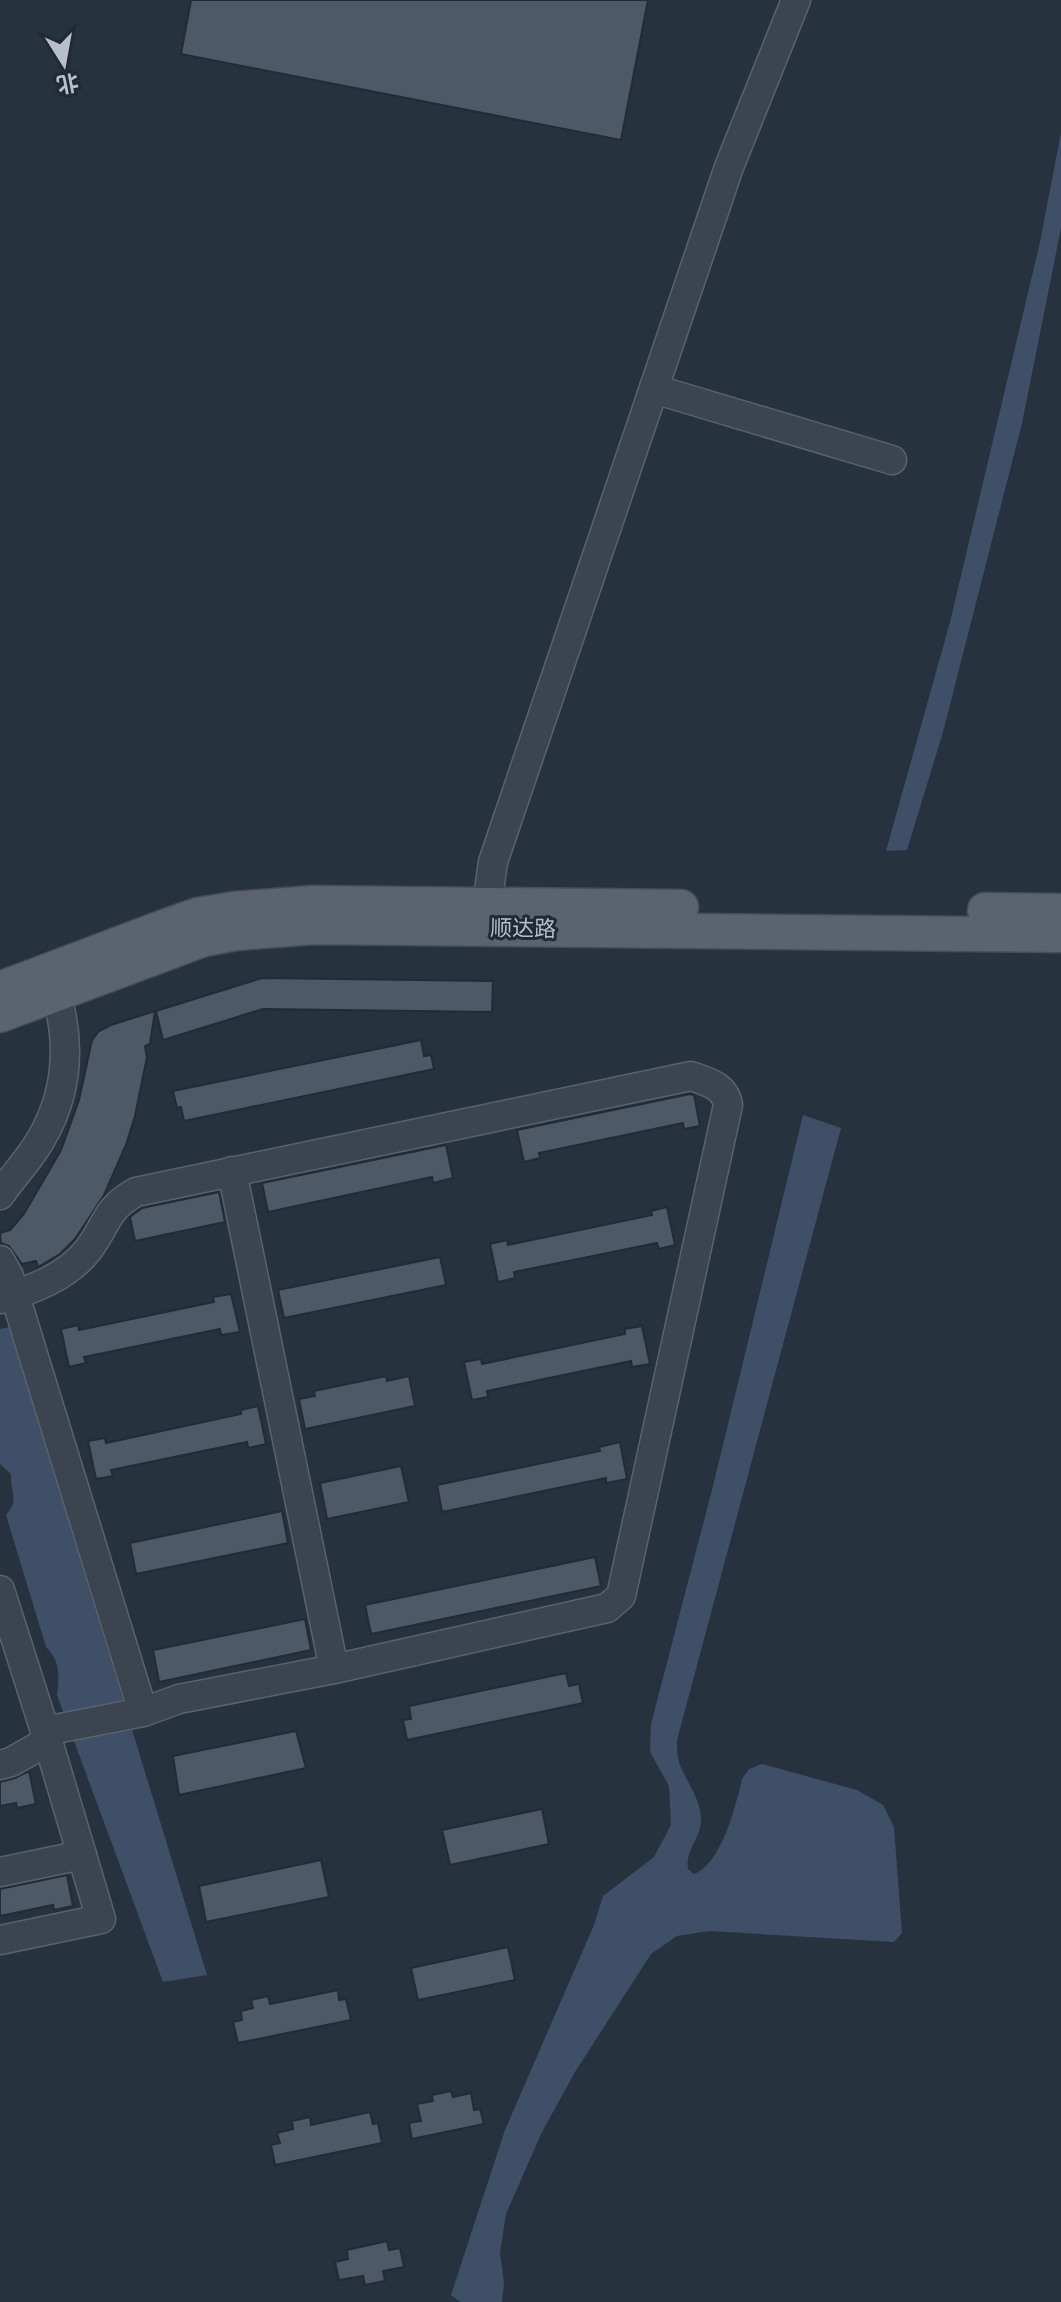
<svg xmlns="http://www.w3.org/2000/svg" width="1061" height="2302" font-family="'Alegreya Sans','Noto Sans SC',sans-serif">
	<style>
		.water { fill: #3f4f67 }
		.building { fill: #4e5968; stroke: #222b36; stroke-width: 2 }
		.lines { fill: none; stroke-linecap: round; stroke-linejoin: round }
		.minor-casing { stroke: #59626d; stroke-width: 31 }
		.major-casing { stroke: #454d58; stroke-width: 37 }
		.minor { stroke: #3b444f; stroke-width: 28 }
		.major { stroke: #5a636f; stroke-width: 34 }
		.labels { text-anchor: middle; dominant-baseline: central; stroke-width: 6; stroke-linejoin: round; paint-order: stroke }
		.street-label { font-size: 22px; fill: #b8bfca; stroke: #202934 }
	</style>
	<rect width="100%" height="100%" fill="#27323f"/>
	<g class="water">
		<path d="M1061,133V228L1022,423L943,732L907,850L886,851L950,622L1040,242Z"/>
		<path d="M803,1115L841,1128L677,1740C677,1748 677,1758 680,1765C687,1783 701,1799 701,1820C701,1838 685,1850 688,1869L694,1874C721,1865 736,1805 742,1779L749,1769L762,1764L857,1790L883,1805L894,1827L902,1933L894,1942L709,1931L677,1936L651,1954L575,2072L541,2134L506,2214L500,2253L504,2283L502,2302H460L451,2295L505,2130L594,1925L603,1896L654,1857L671,1825L669,1786L650,1752L651,1724L713,1486Z"/>
		<path d="M9,1327L207,1975L163,1982L57,1695C59,1676 61,1662 46,1647L6,1515C20,1499 10,1493 11,1474L0,1464V1329Z"/>
	</g>
	<g class="building">
		<path d="M191,0H648L621,140L181,54Z"/>
		<path d="M262,978L493,981L492,1012L263,1009L163,1040L156,1011Z"/>
		<path d="M155,1011L150,1044L145,1046L147,1057L135,1116L126,1145L104,1195L75,1239L60,1254L38,1267L36,1261L22,1264L9,1246L1,1243L0,1233L10,1230L24,1214L61,1150L79,1100L92,1040L99,1031L111,1025Z"/>
		<path d="M421,1040L424,1056L431,1055L434,1069L184,1121L181,1107L177,1108L173,1091Z"/>
		<path d="M690,1094L694,1095L700,1126L684,1129L683,1123L539,1153L540,1158L524,1162L517,1130Z"/>
		<path d="M446,1145L453,1178L433,1183L432,1177L268,1212L262,1183Z"/>
		<path d="M219,1192L225,1222L135,1241L130,1217L142,1208Z"/>
		<path d="M667,1207L675,1245L659,1249L657,1243L514,1272L515,1278L498,1282L490,1244L507,1240L508,1245L652,1215L651,1211Z"/>
		<path d="M440,1257L446,1285L284,1318L278,1290Z"/>
		<path d="M231,1294L240,1332L221,1335L220,1329L84,1357L86,1363L69,1367L61,1329L78,1325L79,1330L214,1302L213,1297Z"/>
		<path d="M642,1326L650,1364L632,1367L631,1361L487,1391L488,1397L472,1400L464,1362L481,1359L482,1364L625,1334V1329Z"/>
		<path d="M386,1376L387,1381L409,1376L415,1406L305,1429L299,1399L315,1396L314,1391Z"/>
		<path d="M258,1406L266,1444L248,1448L247,1442L111,1470L113,1476L96,1479L88,1441L105,1438L106,1443L241,1414V1410Z"/>
		<path d="M620,1442L627,1479L606,1483V1478L442,1512L437,1485L600,1451L599,1447Z"/>
		<path d="M401,1466L409,1502L327,1519L320,1483Z"/>
		<path d="M282,1511L288,1543L136,1574L130,1543Z"/>
		<path d="M595,1557L601,1586L371,1634L365,1605Z"/>
		<path d="M305,1619L311,1650L159,1682L153,1650Z"/>
		<path d="M566,1673L569,1686L579,1684L583,1703L407,1740L403,1720L411,1719L409,1706Z"/>
		<path d="M296,1731L306,1768L179,1795L173,1756Z"/>
		<path d="M29,1771L36,1804L17,1808L16,1803L0,1806V1782L15,1778Z"/>
		<path d="M542,1809L549,1844L450,1865L442,1830Z"/>
		<path d="M321,1860L329,1897L206,1922L199,1886Z"/>
		<path d="M67,1875L73,1906L54,1910L53,1905L0,1916V1889Z"/>
		<path d="M508,1947L515,1980L418,2000L411,1968Z"/>
		<path d="M338,1990L339,2000L346,1999L351,2020L238,2043L233,2022L242,2020L241,2011L253,2008L251,2000L268,1996L270,2004Z"/>
		<path d="M451,2091L453,2097L471,2093L474,2110L480,2109L484,2124L412,2139L409,2123L421,2121L417,2104L433,2101L432,2095Z"/>
		<path d="M370,2112L373,2124L378,2123L382,2143L275,2165L271,2145L280,2143L277,2133L293,2129L292,2121L310,2117L311,2125Z"/>
		<path d="M387,2241L389,2250L400,2248L404,2267L383,2271L385,2281L365,2285L363,2276L339,2280L335,2262L348,2259L347,2250Z"/>
	</g>
	<g class="lines">
		<g class="minor-casing">
			<g id="minor">
				<path d="M654,389L892,460"/>
				<path d="M487,905L493,862L729,167L796,0"/>
				<path d="M0,1195C13,1176 30,1159 41,1139C68,1093 71,1044 56,993"/>
				<path d="M0,1260L9,1276L143,1712L45,1731"/>
				<path d="M0,1299C32,1290 67,1277 88,1250C108,1224 104,1210 136,1192L691,1076C708,1082 725,1086 728,1105L621,1596L607,1608L334,1669"/>
				<path d="M0,1590L45,1731L101,1919L0,1940"/>
				<path d="M143,1712L179,1699L334,1669L232,1171"/>
				<path d="M0,1765L11,1762L48,1741"/>
				<path d="M0,1872L82,1855"/>
			</g>
		</g>
		<g class="major-casing">
			<g id="major">
				<path d="M985,910L1061,911"/>
				<path d="M0,989L164,927L198,915L234,909L313,903L681,907"/>
				<path d="M0,1015L204,939L237,933L314,927L1061,935"/>
			</g>
		</g>
		<use href="#minor" class="minor"/>
		<use href="#major" class="major"/>
	</g>
	<g class="labels">
		<g class="street-label">
			<text transform="translate(523 929) rotate(1)">顺达路</text>
		</g>
	</g>
	<g transform="translate(64 64) rotate(169)" stroke="#202934" stroke-width="6" paint-order="stroke">
	<path d="M0-6L14 30L0 20L-14 30Z" fill="#b8bfca"/>
	<text y="-12" font-size="22" font-weight="bold" text-anchor="middle" fill="#b8bfca">北</text>
	</g>
</svg>
